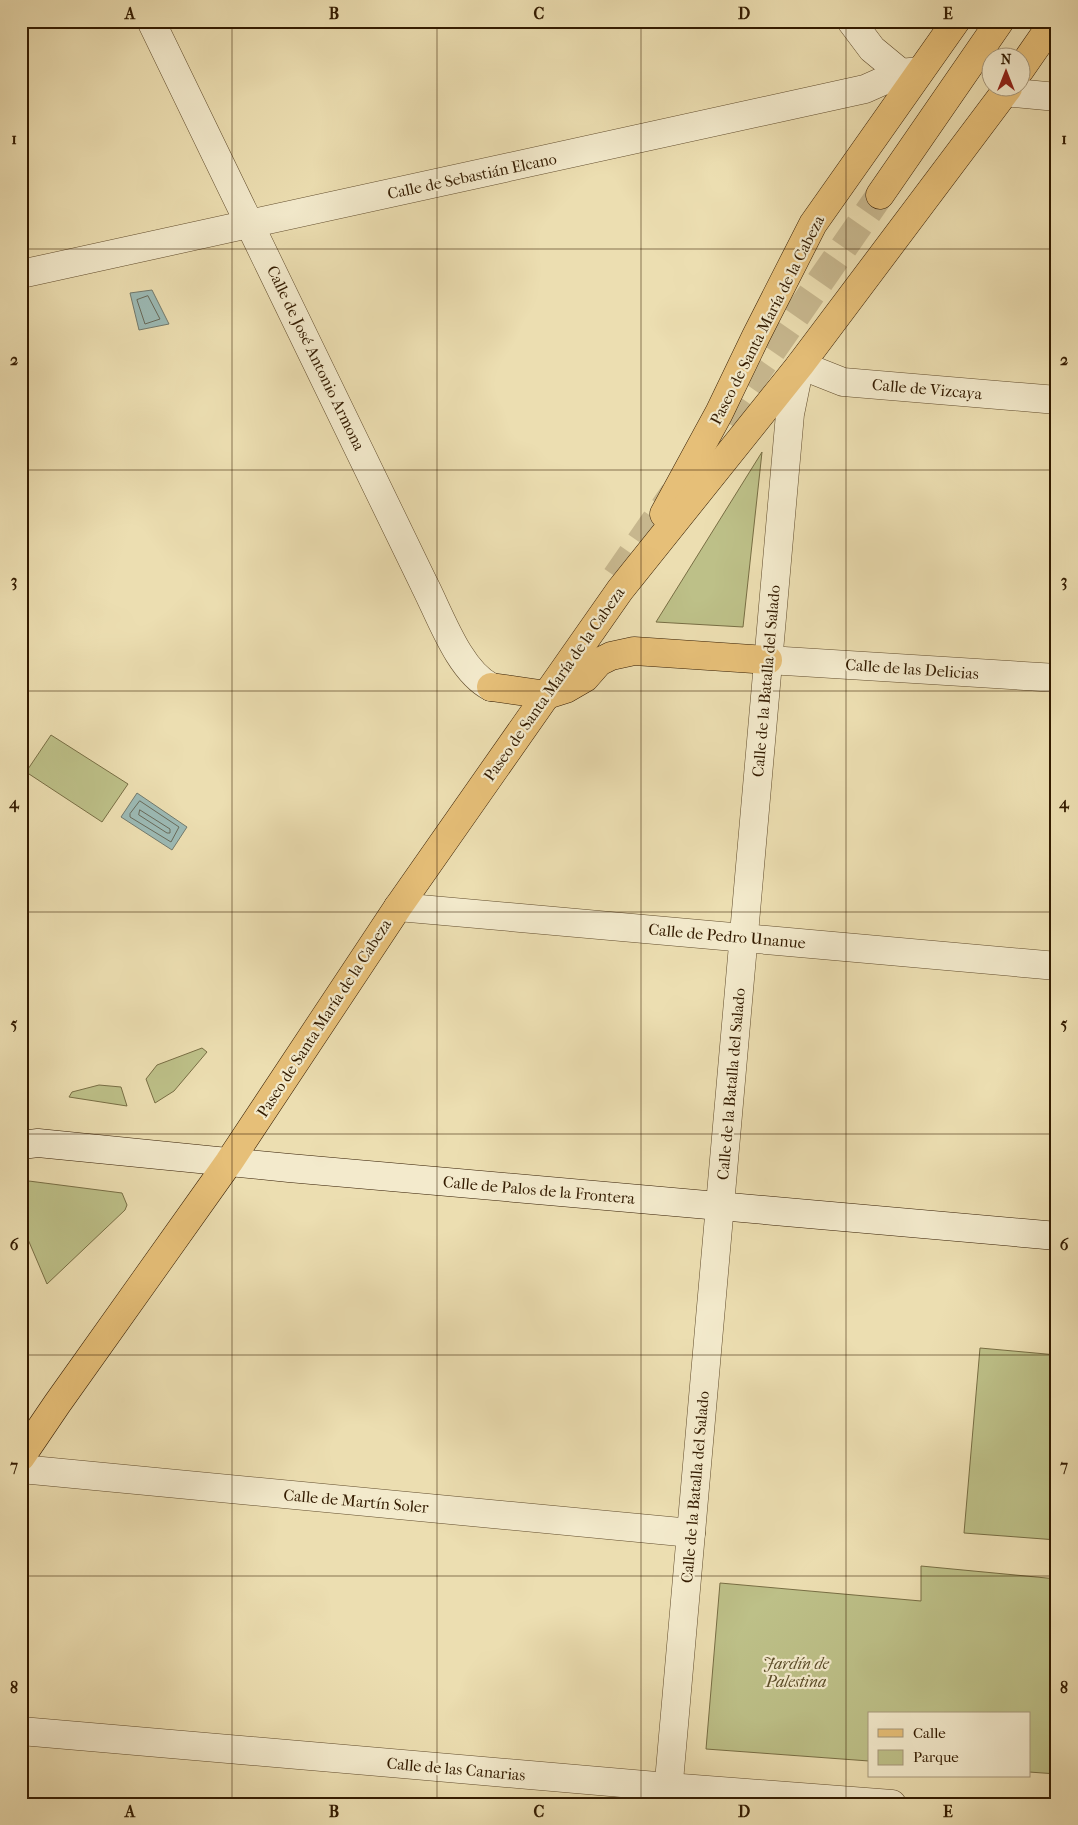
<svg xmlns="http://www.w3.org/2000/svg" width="1078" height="1825" font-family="'IM FELL French Canon',serif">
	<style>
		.green { fill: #bdc088; stroke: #786e44 }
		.water { fill: #9cbab5; stroke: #727a6d }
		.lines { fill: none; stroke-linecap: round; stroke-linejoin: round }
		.shore { stroke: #686a5a; stroke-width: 1 }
		.primary-tunnel { stroke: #c7b78e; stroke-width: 28; stroke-dasharray: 28 14; stroke-linecap: butt }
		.street-casing { stroke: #614c2c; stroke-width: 29 }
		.secondary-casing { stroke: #331b00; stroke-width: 29 }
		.primary-casing { stroke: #331b00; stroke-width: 29 }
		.street { stroke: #f3eacc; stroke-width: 28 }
		.secondary { stroke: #f3eacc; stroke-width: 28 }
		.primary { stroke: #e6bf78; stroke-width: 28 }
		.grid { fill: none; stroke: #331b00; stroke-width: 1; stroke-opacity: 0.55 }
		.labels { text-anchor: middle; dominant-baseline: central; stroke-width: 4.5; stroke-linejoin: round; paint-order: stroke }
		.street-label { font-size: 16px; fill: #331b00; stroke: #f3eacc }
		.park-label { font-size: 16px; font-style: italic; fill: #5c4d29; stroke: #f3eacc }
		.neatline { fill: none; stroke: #331b00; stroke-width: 2 }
		.grid-label { font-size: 16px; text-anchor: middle; font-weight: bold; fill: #331b00 }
	</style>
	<rect width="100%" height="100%" fill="#ecdeb1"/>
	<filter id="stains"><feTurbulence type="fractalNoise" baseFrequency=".004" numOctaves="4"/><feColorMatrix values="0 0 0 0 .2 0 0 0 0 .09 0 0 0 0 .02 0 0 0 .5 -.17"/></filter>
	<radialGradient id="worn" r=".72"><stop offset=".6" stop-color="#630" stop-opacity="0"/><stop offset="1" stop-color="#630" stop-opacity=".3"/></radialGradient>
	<g class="green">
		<path d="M762,452L743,627L656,622Z"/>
		<path d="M51,735L128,784L102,822L26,772Z"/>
		<path d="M202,1048L207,1052L174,1091L155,1103L146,1079L157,1065Z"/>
		<path d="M99,1085L121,1087L127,1106L69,1097L72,1092Z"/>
		<path d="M21,1180L122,1193L127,1205L125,1210L47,1284L21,1223Z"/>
		<path d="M980,1348L1057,1355V1540L964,1533Z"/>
		<path d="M921,1566L1057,1579V1774L1029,1772V1714H869V1761L706,1749L720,1583L921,1601Z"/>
	</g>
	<g class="water">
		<path d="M152,290L169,324L139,330L130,293Z"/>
		<path d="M137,793L187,827L172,850L121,817Z"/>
	</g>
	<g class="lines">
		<g class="shore">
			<path d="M148,296L160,319L145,324L137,300Z"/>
			<path d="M140,801L179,827L171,842L130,817V814Z"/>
			<path d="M140,810L170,829V833H167L139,815Z"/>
		</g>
		<g class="primary-tunnel">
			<path d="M724,420L880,195"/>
			<path d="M616,577L674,493"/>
		</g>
		<g class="street-casing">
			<g id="street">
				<path d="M151,21L424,584C440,615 459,671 491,687"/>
				<path d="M851,21L872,49L901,73"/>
				<path d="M1004,92L1057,97"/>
				<path d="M21,274L865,89L901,73L920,71"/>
				<path d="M768,660L1057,678"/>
				<path d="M398,907L1057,966"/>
				<path d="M21,1469L691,1533"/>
				<path d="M21,1731L668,1787L892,1804"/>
				<path d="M667,1804L790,414L800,365L843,382L1057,400"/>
			</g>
		</g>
		<g class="secondary-casing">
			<path id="secondary" d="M21,1145L38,1143L289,1168L1057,1236"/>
		</g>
		<g class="primary-casing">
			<g id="primary">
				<path d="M1020,70L1054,21"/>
				<path d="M880,195L1000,21"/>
				<path d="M664,514L719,413L756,336L813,224L956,21"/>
				<path d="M491,687L547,695L566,689L585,678L599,662L611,656L634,651L768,660"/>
				<path d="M21,1457L57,1404L229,1162L398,907L620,590L800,365L1008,88"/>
			</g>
		</g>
		<use href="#street" class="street"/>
		<use href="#secondary" class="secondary"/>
		<use href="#primary" class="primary"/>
	</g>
	<path class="grid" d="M232,21V1804M437,21V1804M641,21V1804M846,21V1804M21,249H1057M21,470H1057M21,691H1057M21,912H1057M21,1134H1057M21,1355H1057M21,1576H1057"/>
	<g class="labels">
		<g class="street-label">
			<text transform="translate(472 176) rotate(-12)">Calle de Sebastián Elcano</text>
			<text transform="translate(767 320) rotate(-63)">Paseo de Santa María de la Cabeza</text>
			<text transform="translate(316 358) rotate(64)">Calle de José Antonio Armona</text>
			<text transform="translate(927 389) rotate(5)">Calle de Vizcaya</text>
			<text transform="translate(912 669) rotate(4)">Calle de las Delicias</text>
			<text transform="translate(766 681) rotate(-85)">Calle de la Batalla del Salado</text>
			<text transform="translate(554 684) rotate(-55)">Paseo de Santa María de la Cabeza</text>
			<text transform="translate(727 936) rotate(5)">Calle de Pedro Unanue</text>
			<text transform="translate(324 1018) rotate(-57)">Paseo de Santa María de la Cabeza</text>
			<text transform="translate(731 1084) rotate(-85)">Calle de la Batalla del Salado</text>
			<text transform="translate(539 1190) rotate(5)">Calle de Palos de la Frontera</text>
			<text transform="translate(695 1487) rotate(-85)">Calle de la Batalla del Salado</text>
			<text transform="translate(356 1501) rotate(5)">Calle de Martín Soler</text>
			<text transform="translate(456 1769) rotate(5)">Calle de las Canarias</text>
		</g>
		<g class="park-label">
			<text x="796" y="1663">Jardín de<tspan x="796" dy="18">Palestina</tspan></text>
		</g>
	</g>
	<rect width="1078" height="1825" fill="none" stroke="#ecdeb1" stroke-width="55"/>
	<rect x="868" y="1712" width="162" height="65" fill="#f3eacc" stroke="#a6977a"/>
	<rect x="878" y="1729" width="25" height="8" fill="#e6bf78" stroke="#a6977a"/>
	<text x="913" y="1738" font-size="15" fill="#331b00">Calle</text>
	<rect x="878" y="1750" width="25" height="15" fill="#bdc088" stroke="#a6977a"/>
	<text x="913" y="1762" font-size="15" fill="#331b00">Parque</text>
	<g transform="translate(1006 72)"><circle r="24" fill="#f3eacc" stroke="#a6977a"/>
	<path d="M0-4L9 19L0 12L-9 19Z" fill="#8f2418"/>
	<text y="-8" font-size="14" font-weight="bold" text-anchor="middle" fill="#331b00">N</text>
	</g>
	<rect x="28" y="28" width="1022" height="1770" class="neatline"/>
	<g class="grid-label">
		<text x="130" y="19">A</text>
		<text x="334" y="19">B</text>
		<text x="539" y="19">C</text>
		<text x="744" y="19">D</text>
		<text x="948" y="19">E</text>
		<text x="14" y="144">1</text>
		<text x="1064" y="144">1</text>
		<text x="14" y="365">2</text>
		<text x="1064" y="365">2</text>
		<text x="14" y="586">3</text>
		<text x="1064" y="586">3</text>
		<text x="14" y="808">4</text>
		<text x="1064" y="808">4</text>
		<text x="14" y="1029">5</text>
		<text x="1064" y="1029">5</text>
		<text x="14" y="1250">6</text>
		<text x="1064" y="1250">6</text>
		<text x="14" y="1471">7</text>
		<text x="1064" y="1471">7</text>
		<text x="14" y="1693">8</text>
		<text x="1064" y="1693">8</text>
		<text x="130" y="1817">A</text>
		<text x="334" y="1817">B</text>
		<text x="539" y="1817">C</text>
		<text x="744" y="1817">D</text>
		<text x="948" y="1817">E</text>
	</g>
	<rect width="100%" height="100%" filter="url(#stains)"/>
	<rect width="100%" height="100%" fill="url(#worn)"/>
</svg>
